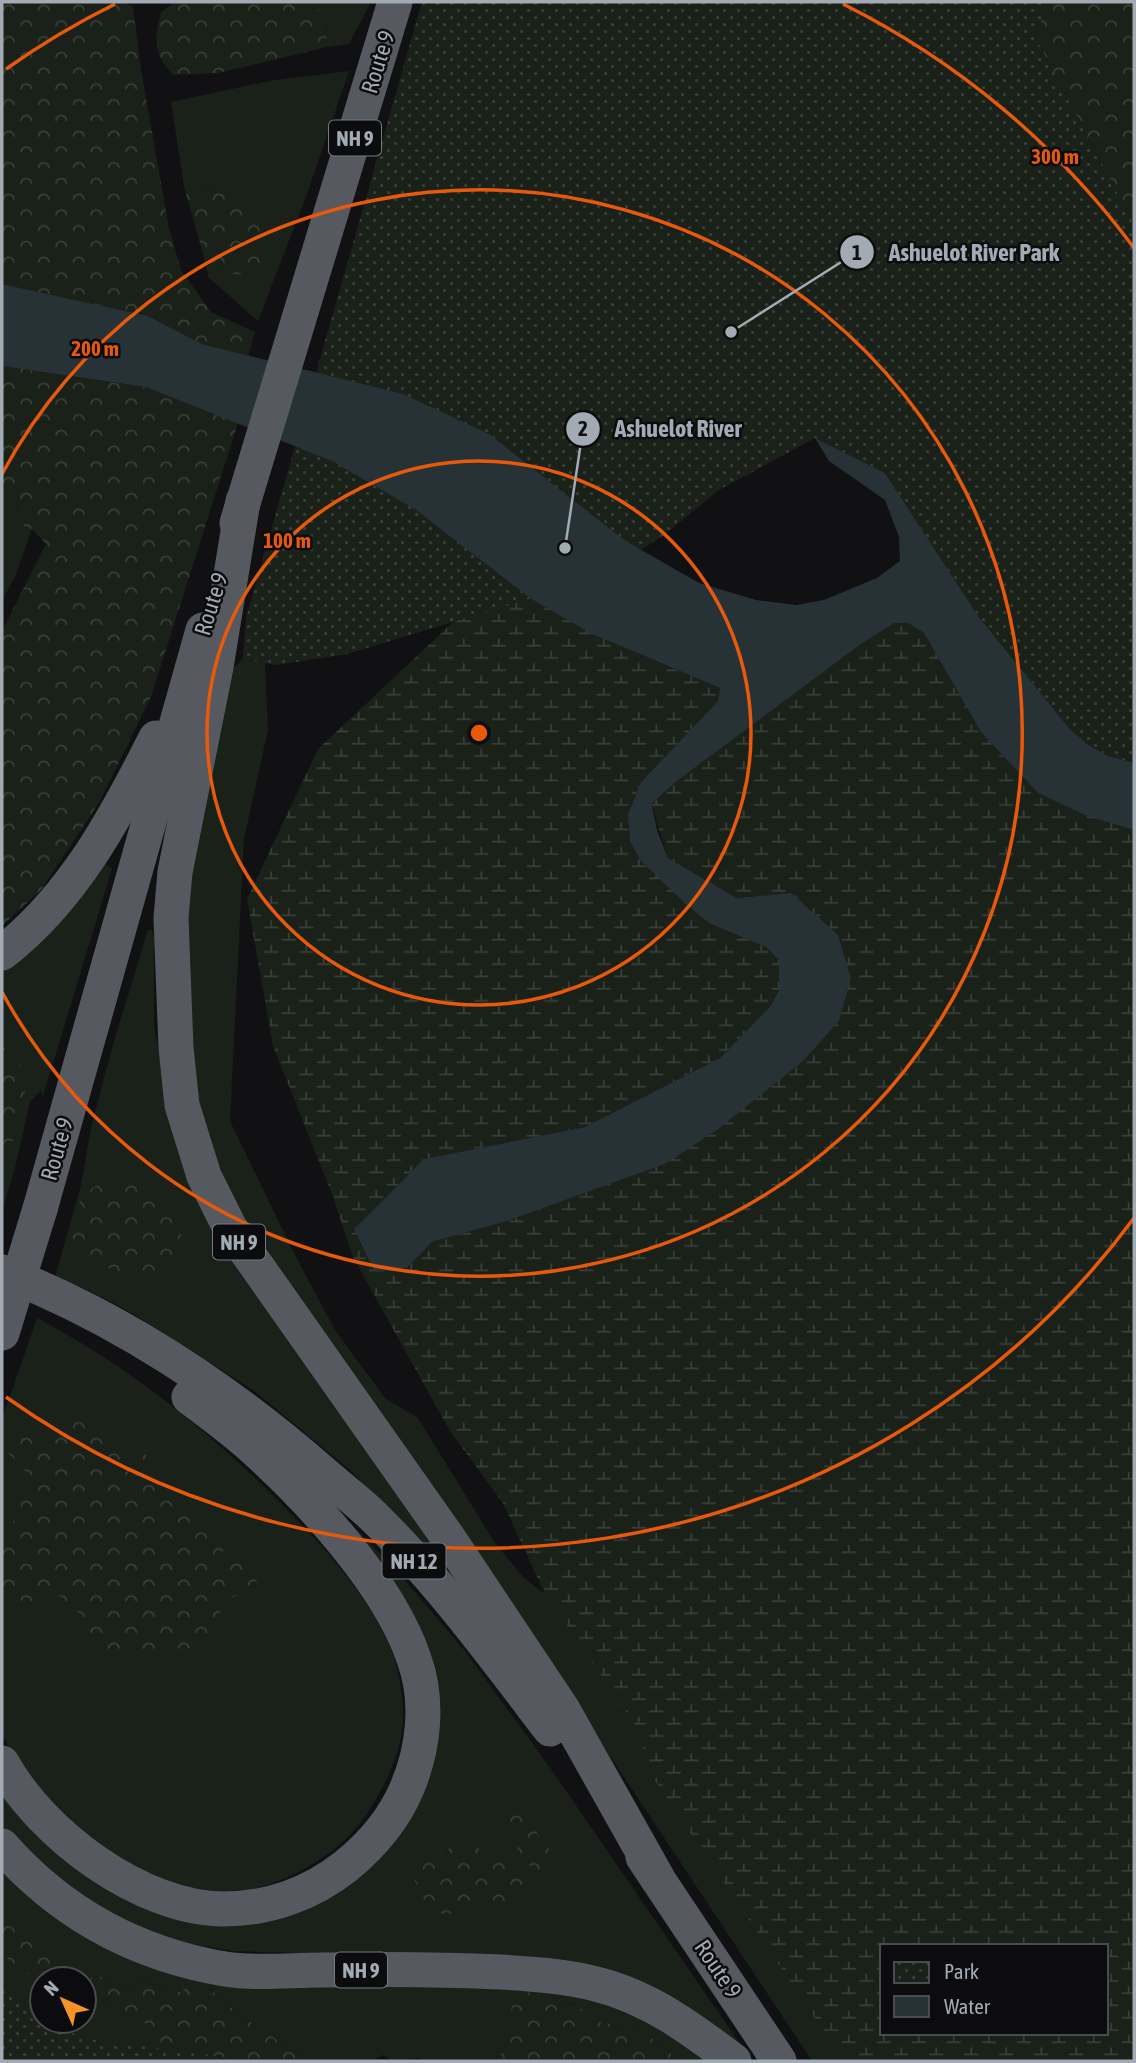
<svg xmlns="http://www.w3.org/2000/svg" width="1136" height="2063" font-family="'Asap Condensed',sans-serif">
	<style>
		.green { fill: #192119 }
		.forest { fill: url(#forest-crowns) }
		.wetland { fill: url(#wetland-marsh); fill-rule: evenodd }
		.park { fill: url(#park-dots) }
		.water { fill: #273237 }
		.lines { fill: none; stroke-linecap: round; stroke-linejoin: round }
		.trunk { stroke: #565a60; stroke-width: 35 }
		.trunk-bridge { stroke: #565a60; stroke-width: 35 }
		.ring { fill: none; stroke: #e8590c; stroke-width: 3.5 }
		.labels { text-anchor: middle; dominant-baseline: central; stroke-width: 5; stroke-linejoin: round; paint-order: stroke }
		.shield { fill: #0c0c0e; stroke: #757b82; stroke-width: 2 }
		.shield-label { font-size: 21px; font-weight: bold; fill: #a2aab4 }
		.street-label { font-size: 23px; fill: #a2aab4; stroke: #0c0c0e }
		.centre { fill: #e8590c; stroke: #0c0c0e; stroke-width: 3.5 }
		.ring-label { font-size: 21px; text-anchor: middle; font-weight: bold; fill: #e8590c; stroke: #0c0c0e; stroke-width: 5; stroke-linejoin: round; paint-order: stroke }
		.leader { fill: none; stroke: #a2aab4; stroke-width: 2.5 }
		.callout-dot { fill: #a2aab4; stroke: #0c0c0e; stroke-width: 2.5 }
		.mark-label { font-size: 21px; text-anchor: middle; font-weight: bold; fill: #111 }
		.callout-label { font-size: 24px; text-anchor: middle; font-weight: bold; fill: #a2aab4; stroke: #0c0c0e; stroke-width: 5; stroke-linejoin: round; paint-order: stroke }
	</style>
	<defs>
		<pattern id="forest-crowns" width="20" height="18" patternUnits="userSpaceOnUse" patternTransform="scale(1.75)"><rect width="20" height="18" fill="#192119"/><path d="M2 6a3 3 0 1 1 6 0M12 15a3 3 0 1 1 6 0" fill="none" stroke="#373f38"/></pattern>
		<pattern id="wetland-marsh" width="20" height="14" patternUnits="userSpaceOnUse" patternTransform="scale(1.75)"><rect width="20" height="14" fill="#192119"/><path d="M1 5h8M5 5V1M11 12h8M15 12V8" fill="none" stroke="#373f38"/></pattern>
		<pattern id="park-dots" width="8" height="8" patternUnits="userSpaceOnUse" patternTransform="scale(1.75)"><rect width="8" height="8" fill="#192119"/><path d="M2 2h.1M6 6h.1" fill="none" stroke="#373f38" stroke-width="1.8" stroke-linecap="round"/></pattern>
	</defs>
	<rect width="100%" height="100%" fill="#111113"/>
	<g class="green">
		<path d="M312,2H371L349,44L327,47L326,18Z"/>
		<path d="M349,71L307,194L258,321L208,277L206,264L233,274L230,191L184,187L171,102L274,80Z"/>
		<path d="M14,495L18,510L32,529L15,577L2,600V499Z"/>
		<path d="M243,659L265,663L268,730L244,839L230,1121L294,1253L335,1330L385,1398L418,1418L495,1543L524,1578L545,1594L784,1709L882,2033L938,2061H812L455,1522L222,1192L194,1115L181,904L226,674Z"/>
		<path d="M105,864L112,868L103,899L42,1099L41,1090L30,1102L15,1168L2,1211V962Z"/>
		<path d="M148,930H152L154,938V1024L166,1101L435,1548L423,1545L351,1471L253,1390L130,1312L92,1292L55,1277L81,1185L92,1123L112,1048Z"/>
		<path d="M37,1318C133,1368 219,1439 294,1517C330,1554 366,1595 388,1642C398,1664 404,1695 403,1719C402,1753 383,1791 364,1818C348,1841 325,1858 300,1871C275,1884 243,1895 214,1893C126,1886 39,1810 2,1734V1419Z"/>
		<path d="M357,1530L396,1570L465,1651L551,1769L745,2051L653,1999L332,1954L233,1951L178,1942L147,1932L101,1909L57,1880L16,1843L2,1826V1776L25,1809L224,1915L374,1848L427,1714L349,1540Z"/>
		<path d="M2,1864L128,1955L540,1984L606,2001L659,2026L706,2061H680L639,2028L591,2021L579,2006L515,1990L507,2043L497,2061H427L419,2058L392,2061L383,2055L371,2061H315L289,2050L265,2030L243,2018L200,1980L186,1979L184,1992H172L142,1976L133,1991L99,1976L84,1979H42V2021H84V1984L119,2011L164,2032L152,2038L140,2059L81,2061L2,1999Z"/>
	</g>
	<g class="forest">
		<path d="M2,2H124L133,7L141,70L169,228L181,270L211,312L255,332L248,356L202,344L148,316L2,284Z"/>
		<path d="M175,2H312L326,18L327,47L218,73L173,75C153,53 154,39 161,12Z"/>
		<path d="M1049,2H1134V225L1034,35Z"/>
		<path d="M184,187L230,191L248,200L263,235L260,277L233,274L206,264Z"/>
		<path d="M2,366L146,387L238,423L151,697L100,801L41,890L2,926V631L46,544L32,529L24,527L14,496L2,499Z"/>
		<path d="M2,1045L23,1067L26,1102L15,1140L2,1144Z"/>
		<path d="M129,1179L154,1196L178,1222L184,1247L151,1282L132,1279L123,1280L111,1269L80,1257L71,1236L81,1196L103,1181Z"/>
		<path d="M44,1403L63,1420L91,1418L95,1437L146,1450L147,1476L173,1478L181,1514L202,1507L228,1544L221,1554H244L259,1587L223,1601L214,1643L154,1656L109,1655L86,1634L83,1617L60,1596L33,1605L2,1594V1526L22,1517L20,1502L29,1483L24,1469L4,1449L19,1432L41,1441L52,1428L37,1411Z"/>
		<path d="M514,1801L538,1823L537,1835L553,1854L561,1868L542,1883L494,1816Z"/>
		<path d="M467,1840L493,1860L519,1867L526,1887L524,1896C498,1910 461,1914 431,1914L411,1873L435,1856Z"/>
		<path d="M2,1923L54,1944L61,1965L43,1978L25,1973L2,1954Z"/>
		<path d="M99,1976L133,1991L142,1976L172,1992H183L186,1979L192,1977L200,1980L243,2018L265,2030L289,2050L315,2061H141L140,2059L152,2038L163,2032L119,2011L84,1984V1979Z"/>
		<path d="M514,1990L559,1998L565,2003L579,2006L591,2021L639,2028L680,2061H691H497L507,2043Z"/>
	</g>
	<path class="wetland" d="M501,577C569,627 643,656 720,688L719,700L641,782L628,814L709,923L766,947L779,960V990L770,1008L720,1058L585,1127L424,1159L354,1229L407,1268L432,1242L510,1220L665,1164L803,1061L791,893L737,898L668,858L651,804L677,781L861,644L894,623H908L924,633L981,732L1038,793L1085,814L1134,830V2061H844L647,1769L640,1732L545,1594L503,1503L450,1431L353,1257L332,1194L273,1046L247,899L318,749ZM882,1946H1106V2033H882Z"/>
	<g class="park">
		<path d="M422,2H1049L1034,35L1134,225V763L1108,756L1087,744L1069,728L978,616L885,473L815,438L719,490L664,535L609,571L542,595L347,654L277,665L243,659L246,618Z"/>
		<path d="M2,1990L42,2015V2021H52L81,2038L253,2061H2Z"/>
	</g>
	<path class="water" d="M2,284L148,316L202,344L403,394L489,434L624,540L699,583L756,600L796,605L824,600L877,578L900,561L899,537L885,500L829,461L815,438L885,473L978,616L1069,728L1087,744L1108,756L1134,763V830L1085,815L1038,793L981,732L924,633L908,623H894L861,644L677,781L651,804L658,833L668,858L737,898L791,893L838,935L851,978L839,1021L803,1061L717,1130L665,1164L510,1220L432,1242L407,1268L375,1272L354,1229L424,1159L585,1127L720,1058L770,1007L779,990V960L766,947L709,923L687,905L641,861L630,841L628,814L641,782L718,701L720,688L590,633L530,598L416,510L332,461L146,387L2,366Z"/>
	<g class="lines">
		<g class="trunk">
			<path d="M243,501L216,667L175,872L171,918L176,1048L182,1105L204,1176L230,1228L447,1536L563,1710L657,1877"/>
			<path d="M237,523L395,2"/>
			<path d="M2,953C73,898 116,817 156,738"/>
			<path d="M40,1209L203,630"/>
			<path d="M2,1272C120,1318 228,1390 323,1473C340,1488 359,1502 375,1518C440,1582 495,1657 550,1729"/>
			<path d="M2,1763C41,1834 141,1909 224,1909C268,1909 311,1894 346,1866C373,1844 394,1819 407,1788C424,1748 429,1700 414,1659C389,1584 310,1499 251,1446C232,1429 210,1413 189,1397"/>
			<path d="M2,1846C61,1913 136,1954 225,1969C255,1974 290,1970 321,1970C381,1969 441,1969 501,1972C533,1974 565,1976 596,1984C649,1997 692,2029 734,2061"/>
			<path d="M643,1857L779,2061"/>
		</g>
		<path class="trunk-bridge" d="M2,1333L40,1209"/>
	</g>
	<g class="ring">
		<circle cx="479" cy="733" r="272"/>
		<path d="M2 474A543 543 0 1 1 2 992"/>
		<path d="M1134 1218A815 815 0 0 1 6 1397M6 69A815 815 0 0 1 115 4M843 4A815 815 0 0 1 1134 248"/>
	</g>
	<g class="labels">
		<g class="shield">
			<rect x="329" y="120.5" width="52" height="35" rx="5"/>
			<rect x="213" y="1224.5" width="52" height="35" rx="5"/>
			<rect x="382.5" y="1543.5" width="63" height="35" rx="5"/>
			<rect x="335" y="1952.5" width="52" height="35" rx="5"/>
		</g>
		<g class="shield-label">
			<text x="355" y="138">NH 9</text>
			<text x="239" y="1242">NH 9</text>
			<text x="414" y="1561">NH 12</text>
			<text x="361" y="1970">NH 9</text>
		</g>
		<g class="street-label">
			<text transform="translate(378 62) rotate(-73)">Route 9</text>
			<text transform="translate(211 604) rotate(-73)">Route 9</text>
			<text transform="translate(57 1149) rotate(-74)">Route 9</text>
			<text transform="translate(718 1969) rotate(56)">Route 9</text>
		</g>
	</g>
	<circle cx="479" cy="733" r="10" class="centre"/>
	<g class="ring-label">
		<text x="1055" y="164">300 m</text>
		<text x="95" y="356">200 m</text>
		<text x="287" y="548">100 m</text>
	</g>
	<path class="leader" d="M731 332L857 252M565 548L583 429"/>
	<g class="callout-dot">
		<circle cx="731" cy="332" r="7"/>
		<circle cx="565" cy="548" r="7"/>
		<circle cx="857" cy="252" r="18"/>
		<circle cx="583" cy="429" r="18"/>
	</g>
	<g class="mark-label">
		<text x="857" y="260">1</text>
		<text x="583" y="436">2</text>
	</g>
	<g class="callout-label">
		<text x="974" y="261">Ashuelot River Park</text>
		<text x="678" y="437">Ashuelot River</text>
	</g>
	<rect width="1136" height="2063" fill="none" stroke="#a2aab4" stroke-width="7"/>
	<rect x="880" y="1944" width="228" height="91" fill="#0c0c0e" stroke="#484b50" stroke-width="2"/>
	<rect x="894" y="1962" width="35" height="21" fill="url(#park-dots)" stroke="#484b50" stroke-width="2"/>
	<text x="944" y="1979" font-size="21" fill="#a2aab4">Park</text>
	<rect x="894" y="1996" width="35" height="21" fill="#273237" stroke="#484b50" stroke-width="2"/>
	<text x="944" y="2014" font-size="21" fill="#a2aab4">Water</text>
	<g transform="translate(63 2000) rotate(315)"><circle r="33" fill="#0c0c0e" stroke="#484b50" stroke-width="2"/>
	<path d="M0-5L12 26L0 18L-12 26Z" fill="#f69326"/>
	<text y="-10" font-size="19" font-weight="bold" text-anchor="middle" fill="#a2aab4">N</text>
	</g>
</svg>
